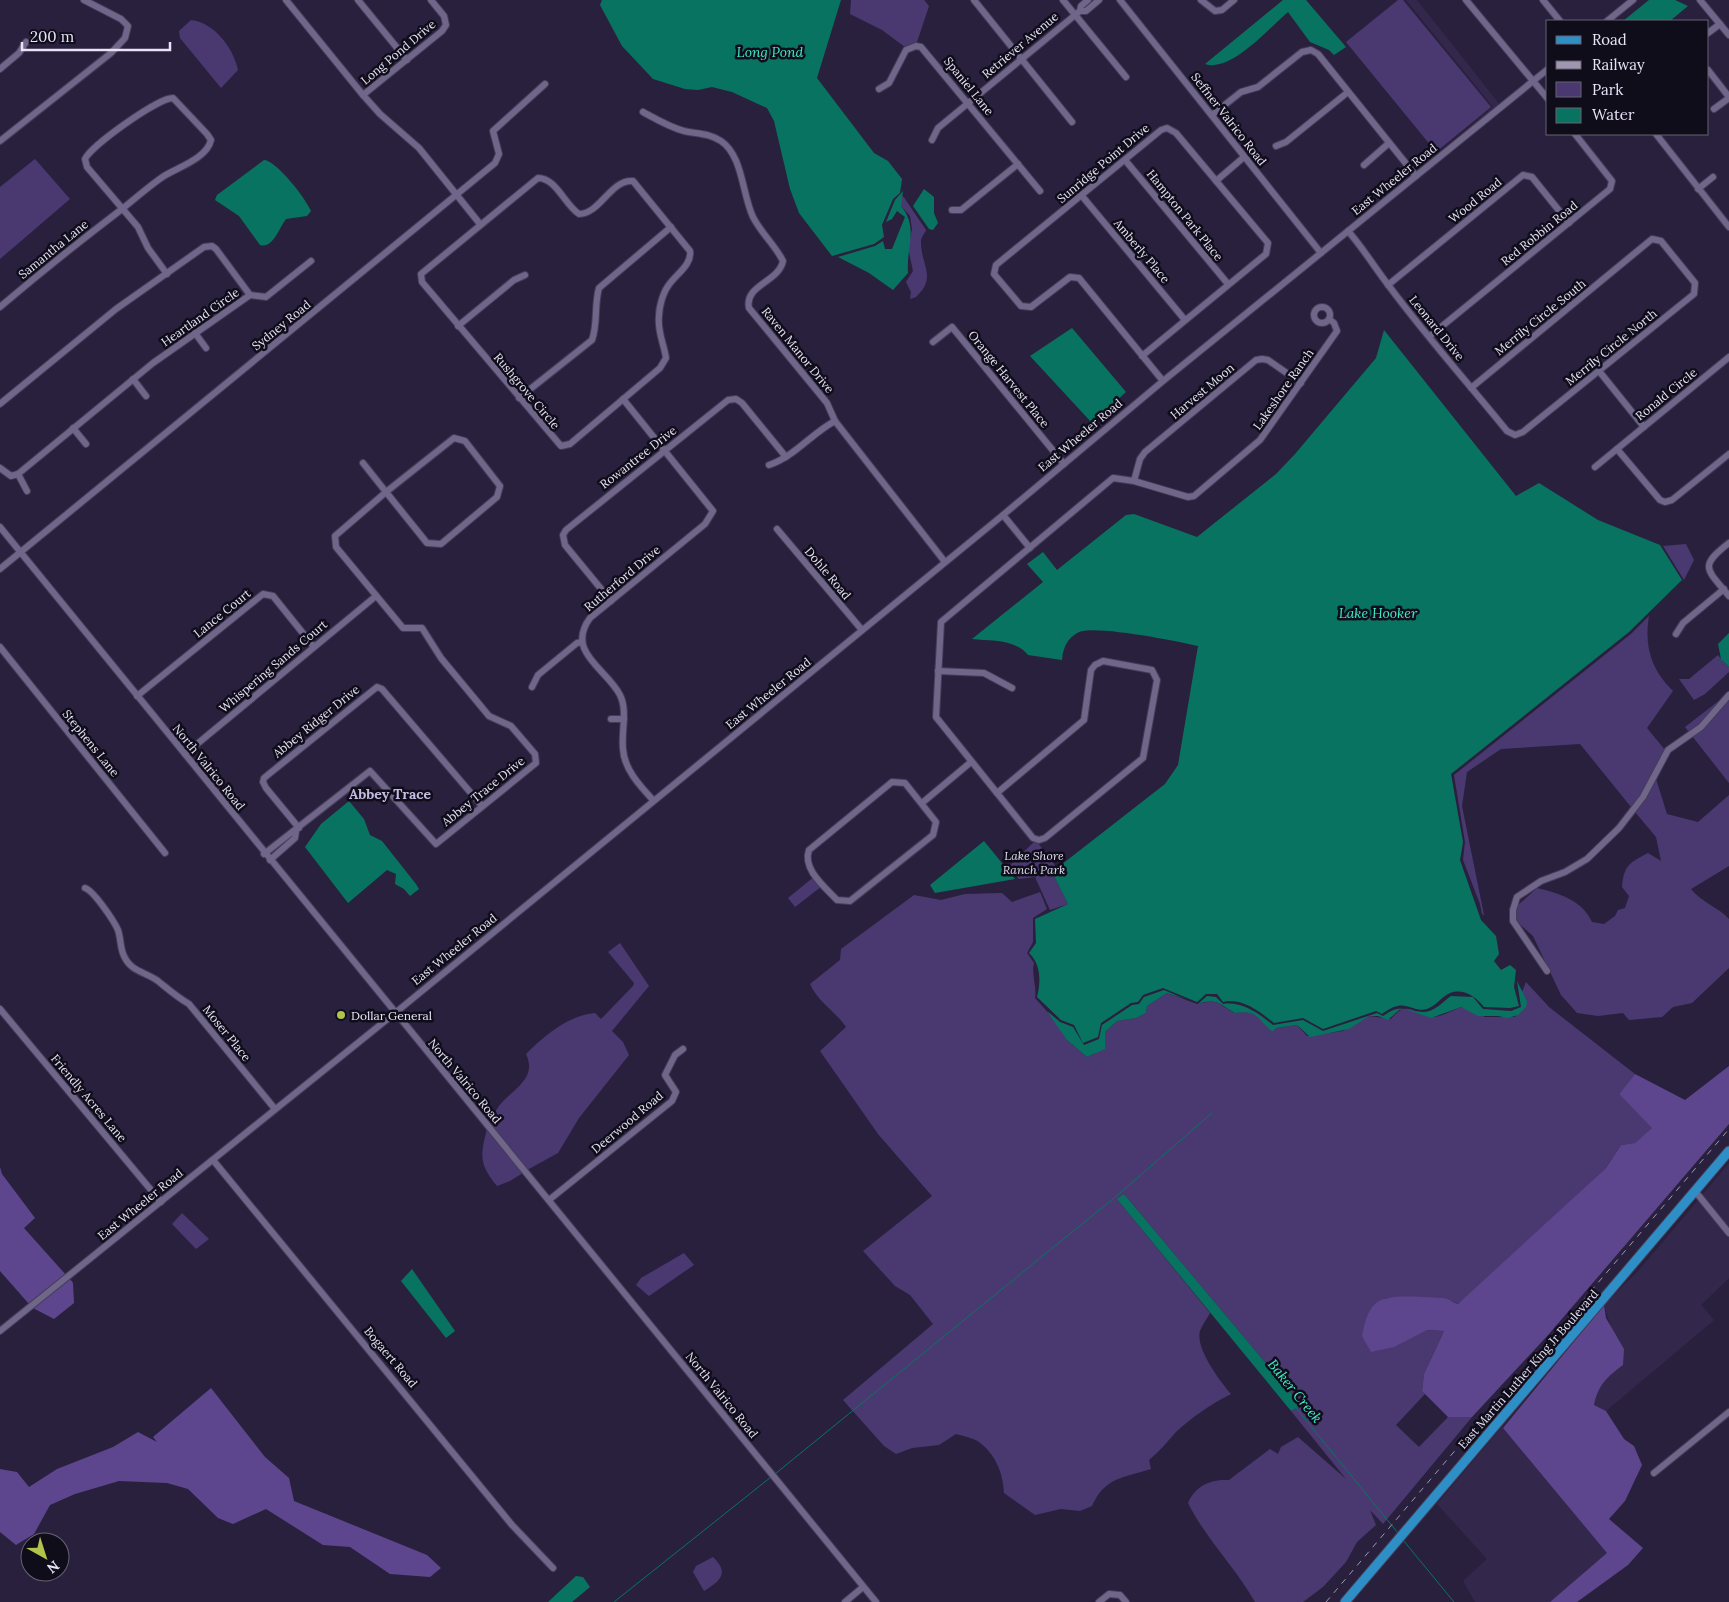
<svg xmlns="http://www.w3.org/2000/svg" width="1729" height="1602" font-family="Lora,serif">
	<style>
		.built { fill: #33284c }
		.green { fill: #4a3970 }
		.forest { fill: #5d468d }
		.water { fill: #097361 }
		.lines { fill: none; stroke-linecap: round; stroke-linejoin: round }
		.stream { stroke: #097361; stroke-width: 1 }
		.minor-casing { stroke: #453d57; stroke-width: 8 }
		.major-casing { stroke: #453d57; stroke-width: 11 }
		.minor { stroke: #6f6689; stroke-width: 6 }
		.major { stroke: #2e8ec6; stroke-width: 9 }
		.rail { stroke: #9e97af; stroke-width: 1; stroke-dasharray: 6 6; stroke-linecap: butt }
		.poi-dot { fill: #b2c34c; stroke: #100d1a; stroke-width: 2 }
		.labels { text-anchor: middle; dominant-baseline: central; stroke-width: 5; stroke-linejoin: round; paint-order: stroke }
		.street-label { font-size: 12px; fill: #e8e3f7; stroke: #100d1a }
		.park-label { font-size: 12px; font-style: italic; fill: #dfdaef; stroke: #100d1a }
		.poi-label { font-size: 12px; fill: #e8e3f7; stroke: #100d1a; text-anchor: start }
		.water-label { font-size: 14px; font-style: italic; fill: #40eac9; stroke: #100d1a }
		.neighbourhood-label { font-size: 14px; font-weight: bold; fill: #c5bce3; stroke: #100d1a }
	</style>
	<rect width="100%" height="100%" fill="#29203e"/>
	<g class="built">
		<path d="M1406,0H1417L1500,105L1440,153L1493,107Z"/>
		<path d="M1729,1163V1229L1702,1195Z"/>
		<path d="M1699,1199L1729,1237V1278L1701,1305L1714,1320L1606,1411L1594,1405L1597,1390L1607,1376L1623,1365L1604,1305L1639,1270Z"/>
		<path d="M1502,1427L1608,1553L1550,1602H1475L1463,1581L1487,1559L1437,1504Z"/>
	</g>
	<g class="green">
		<path d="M851,0H924L929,6L917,42L905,47L882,30L850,14Z"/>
		<path d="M1398,0H1403L1491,107L1436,152L1346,42Z"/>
		<path d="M191,20C215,23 233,48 238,70L221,88L180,38L179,31Z"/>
		<path d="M35,159L70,199L0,259V187Z"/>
		<path d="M903,196L926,230C925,233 921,237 921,241C920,264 938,277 916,297L910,299L911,292L906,282L913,271L908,248L912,229L910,216L901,206L900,199Z"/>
		<path d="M1686,544L1694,560L1684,580L1663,546Z"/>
		<path d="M1649,616C1644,646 1651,670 1673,691L1647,728L1665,750L1641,795L1631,807L1580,744L1501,749L1467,772L1462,806L1484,915L1482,914L1480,904L1463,860L1465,842L1454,775L1631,634Z"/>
		<path d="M1718,655L1721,659L1717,662L1722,660L1729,667V672L1705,694L1694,700L1679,679H1689Z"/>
		<path d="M1729,693V783L1685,727Z"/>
		<path d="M1656,779L1667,814L1698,822L1729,795V866L1691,889C1701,902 1718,907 1729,919V968L1692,1003L1673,1007L1662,1017L1629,1020L1623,1013L1598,1016L1577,1013L1561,995L1533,936L1516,921L1517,906L1537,888C1559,893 1583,901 1592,922L1604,924L1615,916L1618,910L1625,908L1629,896L1622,887C1624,865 1629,863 1648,853L1661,861L1656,837L1635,812Z"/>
		<path d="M1034,842L1038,843L1057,868L1052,872L1068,904L1050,910L1035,877L1019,879L1008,867Z"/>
		<path d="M815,876L822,886L795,907L788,898Z"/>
		<path d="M1040,892L1047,909L1033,918V942L1027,953L1034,963C1031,973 1037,987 1035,998L1059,1025L1067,1040L1087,1057L1094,1054L1105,1045V1032L1117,1021L1136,1018L1146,1013L1147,1006L1167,993L1197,1004C1219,999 1215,1002 1235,1013L1249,1011L1260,1018L1273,1032L1276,1028L1297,1025L1307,1036L1343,1031L1369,1016L1391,1019C1409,996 1418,1019 1434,1017C1443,1016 1453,1010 1461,1007L1485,1017H1515L1527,1001L1522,992L1526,982L1549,1007L1635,1074L1619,1094L1653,1128L1635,1143L1621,1145L1606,1168L1470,1295L1458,1304L1445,1298H1385L1427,1330L1444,1331L1424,1374L1422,1391L1425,1394L1396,1425L1419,1447L1448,1417H1472L1383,1524L1370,1510L1376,1525L1357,1542L1346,1562L1323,1587L1303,1602H1255C1235,1567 1206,1539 1188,1503C1196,1485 1211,1479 1229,1480L1270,1449L1278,1454L1281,1447L1298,1437L1346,1479L1291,1411L1300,1404L1124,1194L1118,1200L1210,1313C1207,1319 1202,1325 1200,1331C1195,1348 1220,1381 1231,1394C1211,1404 1192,1417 1176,1432C1167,1442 1160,1451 1149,1460L1151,1469C1123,1478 1105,1477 1092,1506L1080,1511L1061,1509L1035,1515L1004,1493C1003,1473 996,1455 979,1442C973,1438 963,1436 956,1434L939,1445L912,1448L896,1454L884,1446L843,1400L933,1324L910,1295L895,1286L863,1251L932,1196L878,1134L820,1051L846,1027C835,1011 818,1002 810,984L840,960L841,949L914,895L941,900L965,894L1002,893L1012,902Z"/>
		<path d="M620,943L649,986L612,1031L623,1042L629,1055L579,1118L558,1153L527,1170L490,1124C493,1118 495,1111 499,1106C512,1089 538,1079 526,1054C545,1035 569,1015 595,1013L601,1019L633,986L634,983L608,952Z"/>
		<path d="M487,1129L523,1173L510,1181L497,1186C479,1164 480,1156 487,1129Z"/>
		<path d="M182,1213L209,1239L196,1249L172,1224Z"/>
		<path d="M684,1253L694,1265L649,1296L636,1285L641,1278Z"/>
		<path d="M713,1557C730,1573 720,1581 704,1591L693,1572L696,1566Z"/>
	</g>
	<g class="forest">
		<path d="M1729,1066V1124L1549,1334L1472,1417H1448L1422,1391L1424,1374L1444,1331L1427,1330L1394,1347L1371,1352L1362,1336C1364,1326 1367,1311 1375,1304C1386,1292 1428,1298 1444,1298C1448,1298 1454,1303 1458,1304L1606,1168L1621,1145L1635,1143L1652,1128L1619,1094L1635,1074L1685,1100Z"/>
		<path d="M0,1167L2,1174L35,1218L24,1228L66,1275L29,1304L0,1271Z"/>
		<path d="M70,1279L73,1283L74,1303L54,1319L33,1308Z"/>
		<path d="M1604,1305L1606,1318L1624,1349L1623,1365C1607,1377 1598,1385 1594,1405L1606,1411L1624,1439L1634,1446L1642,1465L1625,1501L1609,1519L1643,1548L1628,1565L1577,1602H1550L1607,1553L1503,1428Z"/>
		<path d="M211,1388L265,1457L289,1478L294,1501L427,1555L441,1568L430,1577L390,1574L350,1547L323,1545L266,1509L233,1524L218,1518L188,1489L167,1483L119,1481L75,1494L50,1505L34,1534L16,1545L0,1532V1469L17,1472L29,1487L57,1469L113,1447L138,1432L157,1442L153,1437Z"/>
	</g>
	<g class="water">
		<path d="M602,0H841L817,78L874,153L888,161L902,179L900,193L893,199L882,225L884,237L874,244L832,256L799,213L790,189L774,121L767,108L732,92L712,87L698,90L685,89L653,79L622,46L600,5Z"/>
		<path d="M1283,0H1306L1346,47L1334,55L1329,50L1310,42L1288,12C1269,28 1231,73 1205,64Z"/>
		<path d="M1649,0H1675L1688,6L1670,21H1623Z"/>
		<path d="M264,160C277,161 306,199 311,211L307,216L286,219C279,228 273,249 260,245L239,216L215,200L217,195Z"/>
		<path d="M924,189L934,197V213L938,223L933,230L929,229L913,206Z"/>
		<path d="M903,191L901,206C919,228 906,246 908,273L893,290L869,273L838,257L875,246L883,241L885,249H892L905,217L897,211L892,219L886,222L895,200Z"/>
		<path d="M1072,328L1126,392L1092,423L1030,356Z"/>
		<path d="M1384,330L1516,496L1539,483L1598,520L1660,545L1682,580L1629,632L1451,774L1463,842L1460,860L1481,920L1496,936L1499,954L1494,961L1501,970L1510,965L1516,970L1514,987L1519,1006L1510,1008L1484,1007C1476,997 1464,988 1450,993C1441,997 1436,1006 1427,1009C1409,1013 1406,996 1382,1014L1376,1011L1323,1029L1303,1018L1274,1023C1260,1012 1242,997 1223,1002L1217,994H1206L1197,1002L1163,988L1143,995L1138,1002L1131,1003L1101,1023L1098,1037L1083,1043L1074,1025L1061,1020L1037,997C1041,982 1041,964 1029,953L1036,943L1035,919L1068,904L1052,872L1165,784L1178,765L1198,646C1177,641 1096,625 1079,632C1067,638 1063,648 1062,660L1028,655C1015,639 991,641 972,639L1043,582L1027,564L1043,552L1057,570L1126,515L1134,514L1197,537L1276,474L1295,454L1376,358Z"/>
		<path d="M1729,633V667L1722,660L1717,663L1721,659L1718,644Z"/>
		<path d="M349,801L364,819L370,835L382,841L416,884L419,889L410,896L404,889L395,884L396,874L387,870L348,903L305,847L321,824Z"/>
		<path d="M984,841L1015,879L935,893L930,885Z"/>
		<path d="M1517,981L1527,1001L1526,1007L1518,1015L1508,1018L1498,1016H1478L1461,1007L1431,1018L1405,1009L1399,1010L1388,1020L1378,1016H1369L1349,1029L1310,1037L1297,1025L1276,1028L1273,1032C1257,1020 1259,1009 1235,1013C1219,1004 1217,998 1198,1004L1207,996L1216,997L1223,1004C1242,1001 1258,1013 1273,1025L1303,1020L1323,1031L1377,1013L1383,1016C1401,1003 1404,1011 1424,1012C1434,1012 1444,1001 1451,996L1473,997L1483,1009L1511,1011L1521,1007Z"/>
		<path d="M1164,990L1185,999L1167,993L1147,1006L1146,1013L1136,1018L1117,1021L1105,1032V1049L1087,1057L1067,1040L1047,1011L1060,1022L1073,1027L1084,1045L1099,1039L1102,1025L1132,1005L1139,1004L1144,997Z"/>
		<path d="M1124,1194L1301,1405L1291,1411L1117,1199Z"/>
		<path d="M412,1269L455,1331L446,1338L401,1281Z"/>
		<path d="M576,1576L583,1577L590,1587L572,1602H548Z"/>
	</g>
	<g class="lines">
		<g class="stream">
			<path d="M1296,1408L1398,1533"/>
			<path d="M775,1474L1120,1193L1212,1113"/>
			<path d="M1403,1540L1454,1602"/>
			<path d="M614,1602L771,1477"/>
		</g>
		<g class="minor-casing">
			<g id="minor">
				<path d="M286,0L363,95L380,114L419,148L480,224"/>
				<path d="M358,0L407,60"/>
				<path d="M974,0L1072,122"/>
				<path d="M1063,0L1126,77"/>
				<path d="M1120,0L1321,253"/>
				<path d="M1201,0L1215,11L1222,10L1234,0"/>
				<path d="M1466,0L1548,99"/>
				<path d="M1543,0L1560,21"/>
				<path d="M1700,0L1729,35"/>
				<path d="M1080,11H1086L1099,0"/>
				<path d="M1607,21L1633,0"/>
				<path d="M1708,33L1720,24"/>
				<path d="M0,69L19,53L26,42"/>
				<path d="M1708,70L1729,97"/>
				<path d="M879,89L889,83L906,50L916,46L921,47L1040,191"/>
				<path d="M363,95L442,31L446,25L444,16L431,0"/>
				<path d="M1714,109L1729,98"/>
				<path d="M643,112C656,119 669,127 684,131C697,134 709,133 721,141C743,156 742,194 753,217C761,233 775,245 783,261C779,282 744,285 749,308L827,403L835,421L945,562"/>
				<path d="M1212,115L1241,92L1258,87L1302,52L1311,50L1318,54L1416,176"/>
				<path d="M1656,134L1729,227"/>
				<path d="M932,140L938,128L1080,11L1081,6L1088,0"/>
				<path d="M0,141L111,53L125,38L128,26L121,19L84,0"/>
				<path d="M1276,146L1286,142L1348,92"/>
				<path d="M1125,160L1228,284"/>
				<path d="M1364,165L1389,143"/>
				<path d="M538,178C556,178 565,205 579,214C600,214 611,179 633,181L690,251C692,265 676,274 668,286C663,293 659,307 659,316C657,331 664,344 666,358L660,368L570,444L561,446L422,282L421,274Z"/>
				<path d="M1216,181L1244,157"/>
				<path d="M1698,189L1713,177"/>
				<path d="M1082,196L1185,320"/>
				<path d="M952,210H961L1018,164"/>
				<path d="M1348,231C1363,248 1375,268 1389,286C1426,336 1468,383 1507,431L1515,435L1523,432L1694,294L1695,283L1661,241L1652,239L1471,388"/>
				<path d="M1388,285L1523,175L1532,177L1569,223"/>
				<path d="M250,295L266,297L311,261"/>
				<circle cx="1322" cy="315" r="8"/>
				<path d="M0,307C40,273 80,241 122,209C136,198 149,186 164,176C179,167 207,158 211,140L207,134L173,98C158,98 92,145 85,159L87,167L138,227L148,248L167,274"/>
				<path d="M458,326L514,280L525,275"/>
				<path d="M195,333L206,348"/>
				<path d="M1430,336L1610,189L1612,181L1575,134"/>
				<path d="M933,342L952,327L1064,464"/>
				<path d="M1142,356L1266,254L1268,243L1176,133L1167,128L1161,130L996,265L994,274L1021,306L1031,307L1070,277L1079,278L1163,381"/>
				<path d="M1599,371L1644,427"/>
				<path d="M133,379L146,396"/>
				<path d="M519,398L592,340C598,324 594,305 599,288L671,227"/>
				<path d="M623,399L713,511L705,524L590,618C565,652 607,669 620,695C628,711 621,732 623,749C624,769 640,786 653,800"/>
				<path d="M0,404L116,309L204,247L212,246L216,249L250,295"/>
				<path d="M73,428L86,444"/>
				<path d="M454,438L465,441L500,486L497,497L441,544L427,543L386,492Z"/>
				<path d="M1617,449L1660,500L1665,502L1672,500L1729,454"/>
				<path d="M769,465C794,457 812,433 835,421"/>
				<path d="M1595,467L1729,357"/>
				<path d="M0,468L11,476L18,474L153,363L250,295"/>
				<path d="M18,474L27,491"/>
				<path d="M1134,481L1140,459L1145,452L1256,360L1262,359L1268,360L1301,383"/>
				<path d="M1003,515L1030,548"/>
				<path d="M0,527L876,1602"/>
				<path d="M777,529L862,630"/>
				<path d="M1729,543C1698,567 1707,569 1729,596"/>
				<path d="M0,569L495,163L499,154L493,131L545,84"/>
				<path d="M611,601L565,545L563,535L566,530L728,400L736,399L742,403L786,457"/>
				<path d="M1676,634L1683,623L1724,589"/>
				<path d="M0,647L165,853"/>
				<path d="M1103,661L1152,670L1157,680L1143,758L1045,838L1039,840L1033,838L997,793L1084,720L1091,670L1095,665Z"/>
				<path d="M938,671L984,673L1012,688"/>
				<path d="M532,687L538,675L577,643L582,642"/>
				<path d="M137,696L263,594L273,596L314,647"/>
				<path d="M611,719H624"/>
				<path d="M185,754L376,596"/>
				<path d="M892,782L905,783L936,822L933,835L850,901L837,900C825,887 802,869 809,850Z"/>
				<path d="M997,793L936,717L941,622L1113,478L1134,481L1188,497L1194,496L1260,440L1337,331L1334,323L1329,319"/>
				<path d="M922,803L971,762"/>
				<path d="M299,828L266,788L263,782L264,778L377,687L382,689L482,806"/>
				<path d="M264,854L370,771L436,844L536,763L535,754L511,726L489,716L441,658L422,628H403L336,547L335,536L386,492L363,463"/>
				<path d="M270,860L295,838L296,831"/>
				<path d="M85,888C94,891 114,921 118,930C121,939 120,948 124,956C131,972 146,972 158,981C168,989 177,997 189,1004L275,1109"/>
				<path d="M1547,971L1513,921V910L1517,897L1541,881L1565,872L1587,859L1619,828L1643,797L1668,750L1701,727L1729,695"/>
				<path d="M0,1009L161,1202"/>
				<path d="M213,1160L512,1525L553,1568"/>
				<path d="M1695,1191L1729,1233"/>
				<path d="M549,1200L672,1101L676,1092L665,1075L675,1055L683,1049"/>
				<path d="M0,1331L395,1013L1003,515L1163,381L1548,69"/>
				<path d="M1654,1473L1729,1412"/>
				<path d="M845,1602L863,1587"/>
				<path d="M1099,1602L1109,1594L1120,1595L1126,1602"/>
			</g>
		</g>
		<g class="major-casing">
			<path id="major" d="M1345,1602L1729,1151"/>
		</g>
		<use href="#minor" class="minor"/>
		<use href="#major" class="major"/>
		<path class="rail" d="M1326,1602L1729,1129"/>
	</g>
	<circle class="poi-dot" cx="341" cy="1015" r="5"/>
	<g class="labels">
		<g class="street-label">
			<text transform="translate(1020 45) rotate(-40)">Retriever Avenue</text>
			<text transform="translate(398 52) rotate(-40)">Long Pond Drive</text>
			<text transform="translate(969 86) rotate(51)">Spaniel Lane</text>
			<text transform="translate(1229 119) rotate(52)">Seffner Valrico Road</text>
			<text transform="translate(1103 163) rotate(-40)">Sunridge Point Drive</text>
			<text transform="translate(1394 179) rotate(-39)">East Wheeler Road</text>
			<text transform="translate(1475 200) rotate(-39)">Wood Road</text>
			<text transform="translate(1185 215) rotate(51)">Hampton Park Place</text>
			<text transform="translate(1539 233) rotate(-39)">Red Robbin Road</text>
			<text transform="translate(53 249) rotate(-39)">Samantha Lane</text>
			<text transform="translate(1142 251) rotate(50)">Amberly Place</text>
			<text transform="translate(200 317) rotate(-35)">Heartland Circle</text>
			<text transform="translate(1540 317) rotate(-39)">Merrily Circle South</text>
			<text transform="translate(281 325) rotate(-39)">Sydney Road</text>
			<text transform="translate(1437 328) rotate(51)">Leonard Drive</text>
			<text transform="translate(1611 347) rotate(-39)">Merrily Circle North</text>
			<text transform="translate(798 350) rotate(51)">Raven Manor Drive</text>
			<text transform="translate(1009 379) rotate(51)">Orange Harvest Place</text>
			<text transform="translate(1283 389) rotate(-55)">Lakeshore Ranch</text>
			<text transform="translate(527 391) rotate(50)">Rushgrove Circle</text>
			<text transform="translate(1202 391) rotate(-40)">Harvest Moon</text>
			<text transform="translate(1666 394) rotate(-39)">Ronald Circle</text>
			<text transform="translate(1080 435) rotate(-40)">East Wheeler Road</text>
			<text transform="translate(638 457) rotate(-38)">Rowantree Drive</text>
			<text transform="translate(828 573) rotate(50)">Dohle Road</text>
			<text transform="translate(622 578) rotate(-40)">Rutherford Drive</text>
			<text transform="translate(222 613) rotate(-39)">Lance Court</text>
			<text transform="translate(273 666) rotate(-40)">Whispering Sands Court</text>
			<text transform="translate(768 693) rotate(-39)">East Wheeler Road</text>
			<text transform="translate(316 721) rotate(-39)">Abbey Ridger Drive</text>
			<text transform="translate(91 743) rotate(51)">Stephens Lane</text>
			<text transform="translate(209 767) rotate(51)">North Valrico Road</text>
			<text transform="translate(483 791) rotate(-39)">Abbey Trace Drive</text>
			<text transform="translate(454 949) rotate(-39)">East Wheeler Road</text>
			<text transform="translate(227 1033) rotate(51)">Moser Place</text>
			<text transform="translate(465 1081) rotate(50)">North Valrico Road</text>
			<text transform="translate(89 1098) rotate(50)">Friendly Acres Lane</text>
			<text transform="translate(627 1122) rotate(-40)">Deerwood Road</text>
			<text transform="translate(140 1204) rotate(-39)">East Wheeler Road</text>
			<text transform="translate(391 1357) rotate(50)">Bogaert Road</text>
			<text transform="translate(1528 1369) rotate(-49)">East Martin Luther King Jr Boulevard</text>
			<text transform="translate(722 1395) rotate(51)">North Valrico Road</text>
		</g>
		<g class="park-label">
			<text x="1034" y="855">Lake Shore<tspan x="1034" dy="14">Ranch Park</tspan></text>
		</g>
		<g class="poi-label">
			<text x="351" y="1015">Dollar General</text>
		</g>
		<g class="water-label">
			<text x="770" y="52">Long Pond</text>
			<text x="1378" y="613">Lake Hooker</text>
			<text transform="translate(1295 1391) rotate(51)">Baker Creek</text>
		</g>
		<g class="neighbourhood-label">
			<text x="390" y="794">Abbey Trace</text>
		</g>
	</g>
	<rect x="1546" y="20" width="162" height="115" fill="#100d1a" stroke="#666372"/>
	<rect x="1556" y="36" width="25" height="8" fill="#2e8ec6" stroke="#666372"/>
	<text x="1592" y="45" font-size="15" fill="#e8e3f7">Road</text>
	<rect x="1556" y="61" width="25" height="8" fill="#9e97af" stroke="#666372"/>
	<text x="1592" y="70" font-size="15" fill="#e8e3f7">Railway</text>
	<rect x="1556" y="82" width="25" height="15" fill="#4a3970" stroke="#666372"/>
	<text x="1592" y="95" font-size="15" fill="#e8e3f7">Park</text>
	<rect x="1556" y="108" width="25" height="15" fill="#097361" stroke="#666372"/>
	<text x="1592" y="120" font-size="15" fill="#e8e3f7">Water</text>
	<g transform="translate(45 1557) rotate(141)"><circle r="24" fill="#100d1a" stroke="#666372"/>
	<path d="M0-4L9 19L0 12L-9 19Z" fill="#b2c34c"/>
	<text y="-8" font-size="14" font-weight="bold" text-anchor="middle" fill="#e8e3f7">N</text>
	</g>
	<path d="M22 42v8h148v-8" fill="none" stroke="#e8e3f7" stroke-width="2.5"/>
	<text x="30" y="42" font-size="15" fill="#e8e3f7" stroke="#100d1a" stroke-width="4" paint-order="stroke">200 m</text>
</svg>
